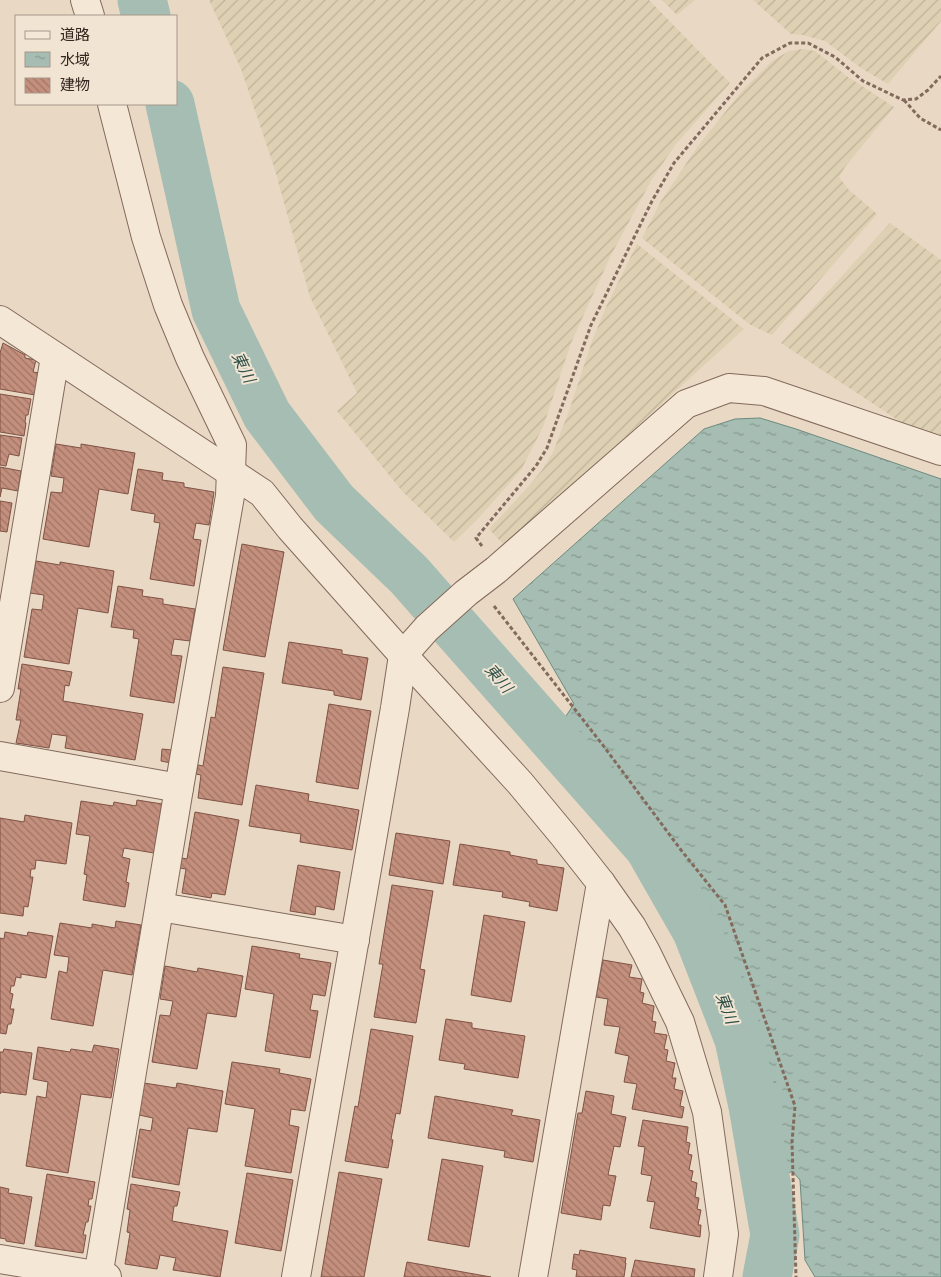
<svg xmlns="http://www.w3.org/2000/svg" width="941" height="1277" font-family="'IBM Plex Serif','Noto Sans JP',serif">
	<style>
		.farmland { fill: url(#farmland-furrows) }
		.water { fill: url(#water-ripples); stroke: #6d8a7e }
		.lines { fill: none; stroke-linecap: round; stroke-linejoin: round }
		.river { stroke: #a5bdb2; stroke-width: 49 }
		.building { fill: url(#building-back-hatch); stroke: #7f5244 }
		.minor-casing { stroke: #826a5c; stroke-width: 30 }
		.path { stroke: #826a5c; stroke-width: 3; stroke-dasharray: 4 2.5; stroke-linecap: butt }
		.minor { stroke: #f5e7d6; stroke-width: 28 }
		.labels { text-anchor: middle; dominant-baseline: central; stroke-width: 4; stroke-linejoin: round; paint-order: stroke }
		.water-label { font-size: 16px; font-style: italic; fill: #2f524a; stroke: #f2e4d3 }
	</style>
	<defs>
		<pattern id="farmland-furrows" width="10" height="10" patternUnits="userSpaceOnUse" patternTransform="scale(1.25)"><rect width="10" height="10" fill="#ded0b2"/><path d="M-1 1l2-2M0 10L10 0M9 11l2-2" fill="none" stroke="#bfb299"/></pattern>
		<pattern id="water-ripples" width="26" height="14" patternUnits="userSpaceOnUse" patternTransform="scale(1.25)"><rect width="26" height="14" fill="#a5bdb2"/><path d="M2 4q2-2 4 0t4 0M15 11q2-2 4 0t4 0" fill="none" stroke="#879990"/></pattern>
		<pattern id="building-back-hatch" width="6" height="6" patternUnits="userSpaceOnUse" patternTransform="scale(1.25)"><rect width="6" height="6" fill="#c48f7d"/><path d="M-1 5l2 2M0 0l6 6M5-1l2 2" fill="none" stroke="#a07566"/></pattern>
	</defs>
	<rect width="100%" height="100%" fill="#e9d8c4"/>
	<g class="farmland">
		<path d="M209,0H649L730,83L676,144L652,179L611,255L571,343L543,427L521,470L477,520L454,542L402,491L337,411L357,393L310,297L275,170L241,69Z"/>
		<path d="M662,0H695L677,15Z"/>
		<path d="M753,0H941V21L888,84L861,68L825,41L803,35L791,34Z"/>
		<path d="M803,49L815,51L848,77L894,107L845,167L839,177L848,189L877,214L772,335L749,324L642,238L661,201L698,146L742,91L772,61L789,51Z"/>
		<path d="M890,223L941,260V435L907,426L781,343Z"/>
		<path d="M637,244L744,329L505,546L489,529L528,487L542,470L553,452L569,411L592,341L607,305Z"/>
	</g>
	<path class="water" d="M760,418L796,429L941,479V1277H815L805,1260L800,1180L792,1171L774,1183L767,1116L745,1017L718,943L643,818L560,725L574,704L513,599L704,429L735,419Z"/>
	<g class="lines">
		<g class="river">
			<path d="M142,0L146,16"/>
			<path d="M170,104L216,310L267,415L334,503L409,575L649,847L697,931L739,1039L753,1106L775,1235L767,1277"/>
		</g>
	</g>
	<g class="building">
		<path d="M3,343L25,355V358L36,360L33,372L39,373L35,395L0,389V353Z"/>
		<path d="M0,394L31,399L28,415H26L25,422L26,423L24,436L0,432Z"/>
		<path d="M0,435L22,438L19,456L9,454L6,466L0,465Z"/>
		<path d="M56,444L81,448V444L135,453L128,494L99,489L89,547L43,539L51,492L62,493L64,478L51,476Z"/>
		<path d="M0,467L21,471L18,491L2,488L0,497Z"/>
		<path d="M138,469L163,473L162,480L184,483V487L214,492L209,525L196,523L193,539L201,540L194,586L150,579L160,523L154,522L155,514L131,510Z"/>
		<path d="M0,501L12,503L7,532L0,531Z"/>
		<path d="M242,544L284,552L265,657L223,650Z"/>
		<path d="M36,561L60,565V562L114,571L108,613L78,608L69,664L24,657L32,609L42,610L44,595L30,593Z"/>
		<path d="M118,586L143,590L142,596L163,599V604L195,609L190,641L174,639L171,655L182,656L174,703L130,696L139,639L133,638L134,630L111,627Z"/>
		<path d="M289,642L342,650V654L368,658L361,700L334,695V691L282,683Z"/>
		<path d="M22,664L72,672L69,686L65,685L63,701L143,714L135,760L65,748L67,736L52,734L49,748L16,743L21,720H16L21,689H18Z"/>
		<path d="M223,667L264,673L242,805L198,798L201,775L196,774L198,765L203,766L211,717L215,718Z"/>
		<path d="M329,704L371,711L358,789L316,782Z"/>
		<path d="M162,749L172,750L171,763L161,761Z"/>
		<path d="M256,785L309,794L308,801L359,810L352,850L300,842L301,834L249,826Z"/>
		<path d="M137,800L162,804L154,853L124,848L122,857L130,859L126,882L129,883L125,907L83,900L87,875L84,874L90,836L76,834L81,801L113,806L114,802L136,806Z"/>
		<path d="M195,812L239,820L225,895L212,893L211,898L182,893L186,869L180,868L182,858L187,859Z"/>
		<path d="M25,815L72,823L66,864L36,860L35,869H31L30,877H33L28,907L24,906L23,916L0,913V818L24,822Z"/>
		<path d="M396,833L450,841L443,884L389,875Z"/>
		<path d="M460,844L510,852V855L537,860V864L564,868L557,911L529,906L530,902L502,897L503,892L453,885Z"/>
		<path d="M298,865L340,872L334,910L316,906L315,915L290,911Z"/>
		<path d="M392,885L433,891L420,969L425,970L416,1023L374,1017L383,964H379Z"/>
		<path d="M484,915L525,922L511,1002L471,995Z"/>
		<path d="M116,921L141,925L132,975L103,970L93,1026L51,1019L59,971L67,973L69,957L54,955L60,923L92,928V924L115,928Z"/>
		<path d="M5,932L27,936L28,932L53,936L46,978L21,974V978L16,977L14,986H11L10,993L13,994L10,1009H14L11,1024H8L6,1034L0,1033V938L4,939Z"/>
		<path d="M252,946L300,954L299,958L331,963L325,996L313,994L310,1010L318,1011L310,1058L265,1051L274,994L245,989Z"/>
		<path d="M603,960L632,965L629,977L642,979L640,992L644,993L642,1003L654,1006L652,1021L656,1022L654,1033L667,1035L664,1049L668,1050L666,1061L675,1063L672,1078H676L674,1089L683,1091L680,1106L684,1107L682,1118L632,1109L637,1084L624,1082L629,1056L615,1053L620,1027L604,1025L608,999L596,997Z"/>
		<path d="M165,966L197,972L198,968L243,976L236,1017L207,1013L197,1069L152,1062L160,1015L170,1016L173,1001L160,999Z"/>
		<path d="M446,1019L472,1023V1028L525,1036L518,1078L464,1069L465,1064L439,1060Z"/>
		<path d="M371,1029L413,1036L400,1114L396,1113L391,1139L393,1140L388,1168L345,1161L355,1106L358,1107Z"/>
		<path d="M94,1045L119,1049L111,1098L81,1094L68,1173L26,1166L37,1096L46,1098L48,1082L33,1079L38,1047L70,1052L71,1049L92,1052Z"/>
		<path d="M4,1049L32,1053L26,1095L1,1092L0,1094V1052H3Z"/>
		<path d="M232,1062L280,1069L279,1073L311,1079L305,1111L291,1109L289,1125L299,1127L291,1173L245,1166L255,1109L225,1104Z"/>
		<path d="M144,1083L176,1088L177,1083L223,1091L217,1132L188,1128L179,1185L132,1177L140,1129L151,1131L153,1118L139,1115Z"/>
		<path d="M586,1091L614,1096L611,1114L626,1117L620,1147L614,1146L608,1175L616,1176L610,1206L603,1205L601,1220L561,1213L578,1113H582Z"/>
		<path d="M435,1096L513,1110L511,1115L540,1120L533,1162L504,1157L505,1151L428,1138Z"/>
		<path d="M643,1120L688,1127L686,1142L690,1143L688,1154L692,1155L689,1170L693,1171L691,1181L697,1183L695,1197L699,1198L697,1209L701,1210L698,1225H701L700,1237L650,1228L655,1202L647,1201L652,1176L641,1174L645,1147L638,1146Z"/>
		<path d="M442,1159L483,1166L469,1247L428,1240Z"/>
		<path d="M339,1172L382,1179L364,1277H321Z"/>
		<path d="M247,1173L293,1180L281,1251L235,1243Z"/>
		<path d="M47,1174L95,1182L92,1199H89L88,1206H91L88,1222H86L83,1235H86L83,1253L35,1246Z"/>
		<path d="M131,1184L180,1192L177,1206H174L172,1221L228,1231L220,1277L173,1270L176,1258L160,1255L157,1269L125,1264L130,1233L127,1232L130,1210L127,1209Z"/>
		<path d="M0,1187L9,1189L8,1193L32,1197L24,1244L6,1241V1239L0,1238Z"/>
		<path d="M580,1250L626,1258L625,1263H626L624,1277H576L577,1270L572,1269L574,1254L579,1255Z"/>
		<path d="M635,1260L695,1269L694,1277H631Z"/>
		<path d="M407,1262L491,1277H404Z"/>
	</g>
	<g class="lines">
		<g class="minor-casing">
			<g id="minor">
				<path d="M85,0L90,16"/>
				<path d="M0,320L262,493L290,528L403,655L520,783L564,836L601,883L632,927L646,952L680,1022L707,1112L724,1234L718,1277"/>
				<path d="M0,688L55,357"/>
				<path d="M0,756L179,788"/>
				<path d="M160,907L355,940"/>
				<path d="M0,1259L107,1277"/>
				<path d="M98,1277L179,788L230,496L232,445L190,358L168,305L146,237L112,104"/>
				<path d="M296,1277L395,708L403,655L427,628L466,593L496,570L686,404L729,388L764,391L941,451"/>
				<path d="M533,1277L601,883"/>
			</g>
		</g>
		<g class="path">
			<path d="M904,100L920,118L941,130"/>
			<path d="M482,546L476,538L536,466L547,448L591,325L652,201L674,163L762,58L790,43H808L835,57L863,81L903,100L916,99L928,90L941,76"/>
			<path d="M494,606L602,744L681,850L725,905L795,1106L792,1142L796,1277"/>
		</g>
		<use href="#minor" class="minor"/>
	</g>
	<g class="labels">
		<g class="water-label">
			<text transform="translate(244 367) rotate(64)">東川</text>
			<text transform="translate(499 678) rotate(49)">東川</text>
			<text transform="translate(727 1008) rotate(69)">東川</text>
		</g>
	</g>
	<rect x="15" y="15" width="162" height="90" fill="#f2e4d3" stroke="#a6988b"/>
	<rect x="25" y="31" width="25" height="8" fill="#f5e7d6" stroke="#a6988b"/>
	<text x="60" y="40" font-size="15" fill="#34251f">道路</text>
	<rect x="25" y="52" width="25" height="15" fill="url(#water-ripples)" stroke="#a6988b"/>
	<text x="60" y="65" font-size="15" fill="#34251f">水域</text>
	<rect x="25" y="78" width="25" height="15" fill="url(#building-back-hatch)" stroke="#a6988b"/>
	<text x="60" y="90" font-size="15" fill="#34251f">建物</text>
</svg>
